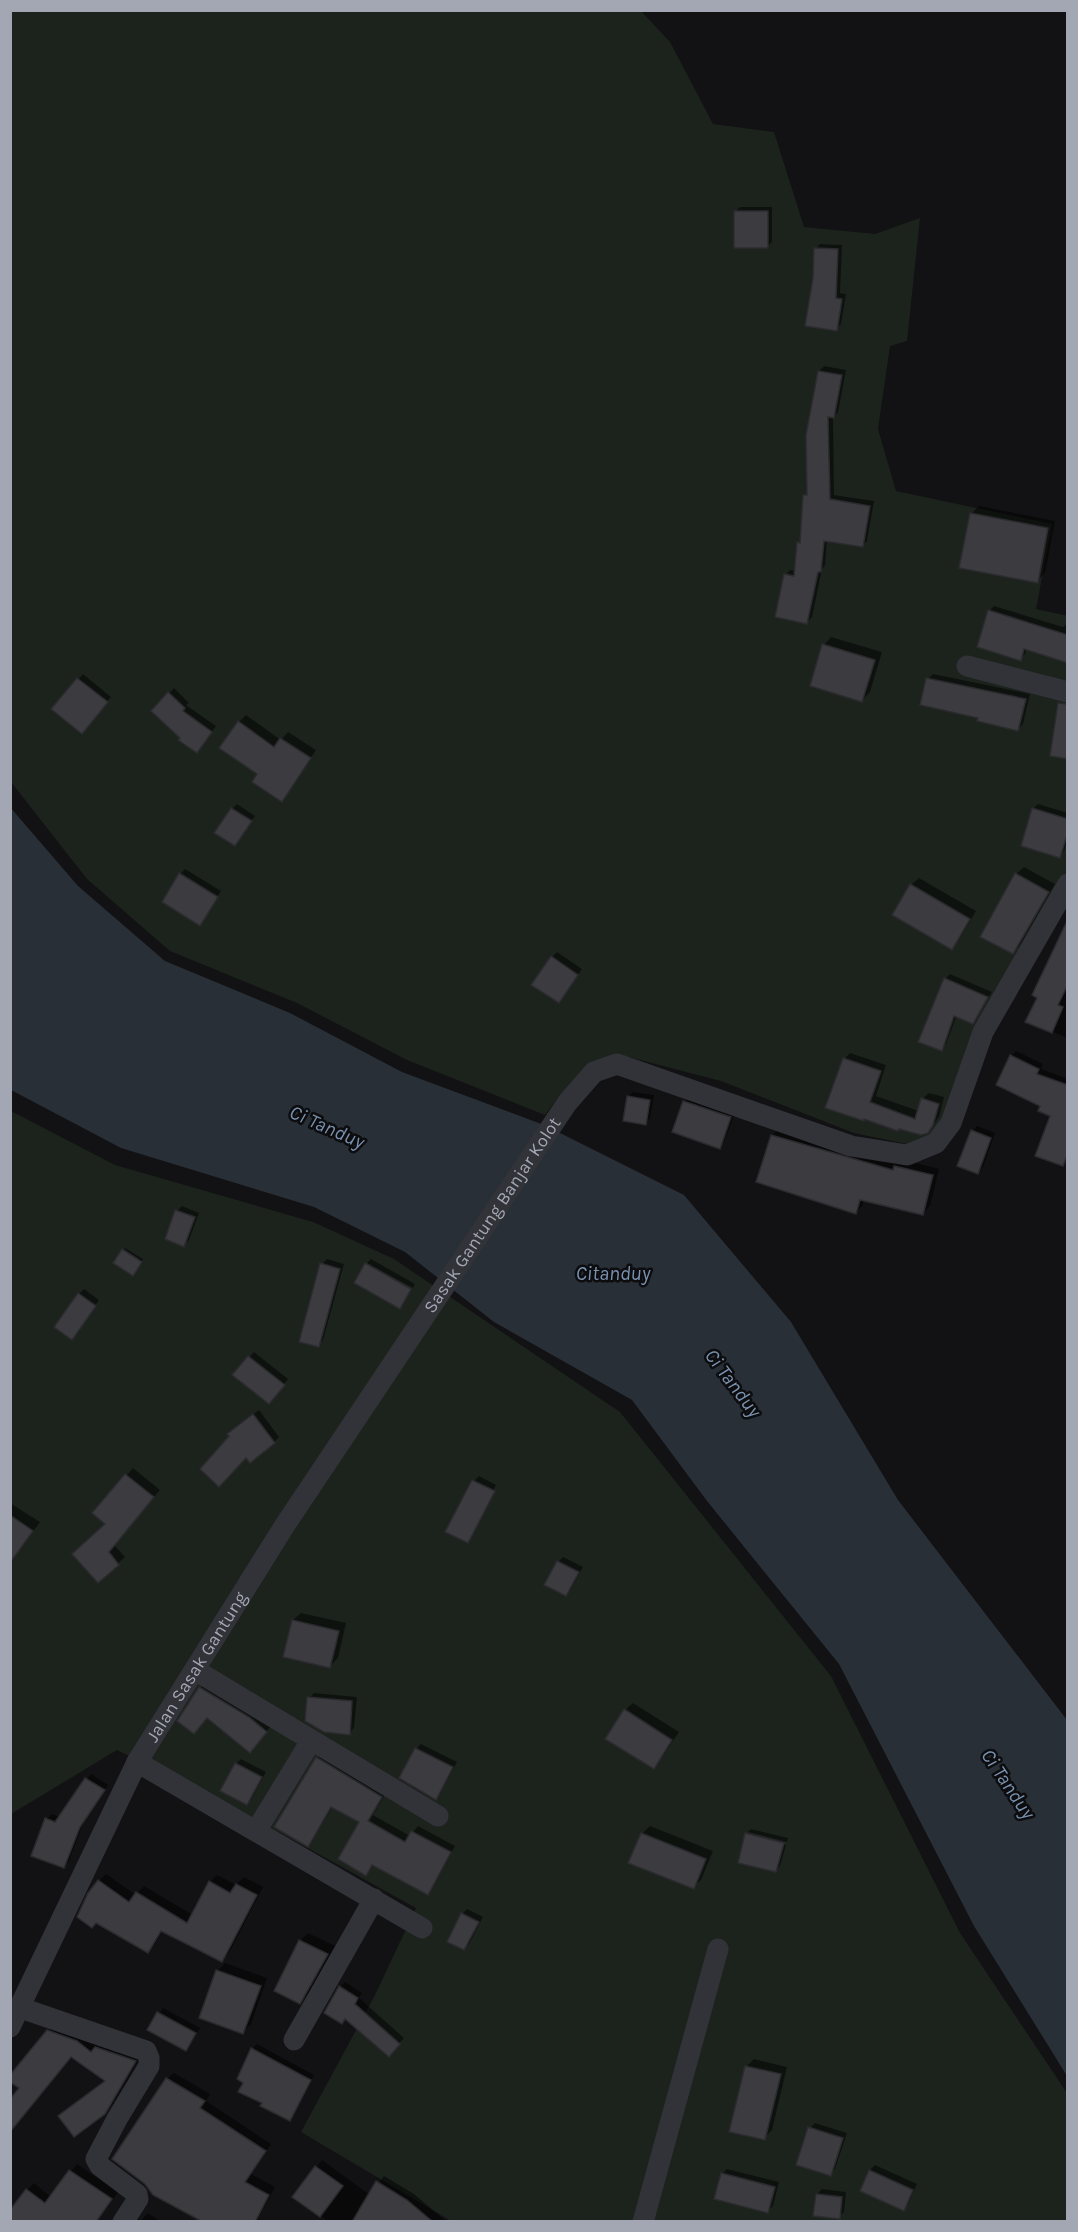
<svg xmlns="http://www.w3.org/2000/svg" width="1078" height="2232" font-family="Karla,sans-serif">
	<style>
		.green { fill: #1c231d }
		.water { fill: #282f37 }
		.shadow { fill: #0007 }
		.building { fill: #3c3c40; stroke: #2c2b2f; stroke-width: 1.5 }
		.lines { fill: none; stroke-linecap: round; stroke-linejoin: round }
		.minor { stroke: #323338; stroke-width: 21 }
		.labels { text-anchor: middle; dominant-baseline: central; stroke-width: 5; stroke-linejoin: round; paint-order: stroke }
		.street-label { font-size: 18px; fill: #a3a7b4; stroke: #0d0c0e }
		.water-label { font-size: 20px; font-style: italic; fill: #7992b0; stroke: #0d0c0e }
	</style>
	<rect width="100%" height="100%" fill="#121113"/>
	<g class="green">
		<path d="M10,11H641L670,42L713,124L774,132L804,227L875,234L920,218L907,341L890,346L878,429L896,491L1052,524L1036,609L1068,616L1067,870L946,1116L934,1135L907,1144L854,1133L721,1081L621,1055L560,1095L545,1115L407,1060L297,1003L170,951L87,879L11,782Z"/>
		<path d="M11,1111L115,1165L313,1222L394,1259L620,1412L831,1676L960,1933L1067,2093V2221H451L301,2132L375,1995L416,1908L248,1815L117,1750L11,1814Z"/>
	</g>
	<path class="water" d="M10,807L78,886L165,961L290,1013L402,1072L544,1125L684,1195L791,1322L898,1500L1067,1720V2076L974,1926L839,1664L707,1501L632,1400L494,1322L405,1252L314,1207L121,1148L11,1090Z"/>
	<g class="shadow">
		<path d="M740,207H772V242L767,247L735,212Z"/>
		<path d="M820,244L842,245L840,293L846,294L841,324L836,329L814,278L815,249Z"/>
		<path d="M824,366L846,370L838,412L833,417L834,495L874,501L867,541L862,546L827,540L825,565L822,569L812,617L807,622L785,575L790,570L796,571L798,543L802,539L805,496L808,492L819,371Z"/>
		<path d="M979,506L1055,521L1045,573L1037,581L971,514Z"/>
		<path d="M994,606L1063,627L1068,623V661L1027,648L1025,654L1020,659L989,611Z"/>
		<path d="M831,637L882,652L870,692L862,700L824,645Z"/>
		<path d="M83,674L111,697L86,727L53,708Z"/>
		<path d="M933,674L1030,694L1023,724L1018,729L928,679Z"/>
		<path d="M174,688L189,703L186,705L216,726L202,746L182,737L153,711Z"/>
		<path d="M246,715L281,740L288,732L316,750L288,793L282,800L259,773L239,722Z"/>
		<path d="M237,804L255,816L235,844L232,809Z"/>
		<path d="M1038,804L1068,813V840L1064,851L1059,856L1033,809Z"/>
		<path d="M1024,867L1055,884L1020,945L1013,953L1016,874Z"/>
		<path d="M185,869L221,891L200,924L180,874Z"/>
		<path d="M919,878L976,911L959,940L952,948L911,885Z"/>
		<path d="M1068,925V1038L1027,1021L1039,997Z"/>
		<path d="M557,952L582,969L563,996L552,957Z"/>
		<path d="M950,974L992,992L973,1022L957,1015L946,1044L941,1049L945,979Z"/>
		<path d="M1016,1051L1043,1064L1041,1069L1068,1079V1132L1042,1105L1011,1056Z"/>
		<path d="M850,1053L886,1065L876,1096L919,1111L922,1099L929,1093L944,1097L939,1117L934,1124L927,1131L827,1107L844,1059Z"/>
		<path d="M633,1092L654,1095L650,1118L645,1123L628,1097Z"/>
		<path d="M689,1097L735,1113L724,1142L719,1147L685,1102Z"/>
		<path d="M977,1126L995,1133L983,1167L978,1172L972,1131Z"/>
		<path d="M779,1128L939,1169L930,1206L923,1213L864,1199L863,1205L856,1212L772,1136Z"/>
		<path d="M182,1206L199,1213L189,1240L184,1245L177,1211Z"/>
		<path d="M125,1248L143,1259L135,1272L123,1250Z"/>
		<path d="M327,1259L344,1264L323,1340L318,1345L322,1264Z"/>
		<path d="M371,1259L415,1284L413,1288L367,1263Z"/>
		<path d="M84,1289L99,1300L77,1333L79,1294Z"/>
		<path d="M254,1352L288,1379L274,1397L234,1374Z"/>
		<path d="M259,1410L279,1437L274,1442L231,1436L234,1429Z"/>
		<path d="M133,1468L160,1490L114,1545L125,1557L98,1581L107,1524L94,1513Z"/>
		<path d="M479,1476L496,1485L469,1537H471L467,1541L447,1531L474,1481Z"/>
		<path d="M10,1503L40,1522L10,1564Z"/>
		<path d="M563,1557L583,1567L571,1589L566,1594L558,1562Z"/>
		<path d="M301,1613L346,1623L338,1658L330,1666L293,1620Z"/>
		<path d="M205,1683L271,1726L254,1746L200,1688Z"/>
		<path d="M314,1693L357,1697L354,1728L349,1733L309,1698Z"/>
		<path d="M633,1703L679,1732L661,1759L653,1767L625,1710Z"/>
		<path d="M421,1744L457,1762L440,1793L436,1798L416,1749Z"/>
		<path d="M323,1753L387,1791L373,1815L410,1836L418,1826L455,1846L433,1887L428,1893L374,1864L366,1874L362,1822L333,1806L313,1839L308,1845L317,1758Z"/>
		<path d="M241,1759L266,1772L252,1798L247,1803L236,1764Z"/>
		<path d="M91,1774L108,1785L84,1821L69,1861L64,1866L47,1819L52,1814L60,1817Z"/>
		<path d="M650,1826L713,1851L701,1880L693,1887L642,1834Z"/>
		<path d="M751,1829L788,1838L787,1842L748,1832Z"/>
		<path d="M748,1833V1835L786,1845L780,1866L775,1871L746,1834Z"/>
		<path d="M106,1874L136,1895L144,1886L193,1915L210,1882L217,1875L236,1885L244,1877L263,1887L229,1953L222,1960L163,1930L155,1944L148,1951L99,1881Z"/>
		<path d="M467,1909L483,1917L469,1944L464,1948L462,1914Z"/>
		<path d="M308,1933L335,1946L308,1994L300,2002V1941Z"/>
		<path d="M225,1963L267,1978L251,2024L243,2032L218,1971Z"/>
		<path d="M345,1982L362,1993L359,1998L404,2038L389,2055L340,1987Z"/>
		<path d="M163,2008L200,2028L186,2050L149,2029Z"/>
		<path d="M55,2024L84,2034L98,2046L103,2041L142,2054L112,2105L104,2112L107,2080L71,2056L21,2088L48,2031Z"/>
		<path d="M257,2044L314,2075L294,2114L290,2119L245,2082L252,2049Z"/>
		<path d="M754,2059L787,2067L772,2130L764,2138L746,2067Z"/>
		<path d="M174,2073L210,2094L206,2101L271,2144L251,2174L275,2187L256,2222H206L167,2079Z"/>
		<path d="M815,2123L847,2133L835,2169L830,2174L810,2128Z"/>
		<path d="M322,2160L370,2195L384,2176L414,2194L447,2222H329L294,2196Z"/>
		<path d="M77,2164L118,2192L97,2222H10L27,2190L34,2183L51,2197Z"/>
		<path d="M875,2165L917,2184L908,2204L904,2209L862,2190L870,2170Z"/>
		<path d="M727,2169L779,2182L773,2206L768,2211L722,2174Z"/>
		<path d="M822,2189L846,2192L844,2212L839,2217L817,2194Z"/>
		<path d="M148,2213L161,2222H140Z"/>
	</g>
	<g class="building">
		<rect x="734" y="211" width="34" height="37"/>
		<path d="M814,248L838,249L836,298L842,299L837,331L805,326L813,278Z"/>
		<path d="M818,371L842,375L834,418L828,417L830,499L870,506L863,547L824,541L821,572H818L807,624L775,617L784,574L794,576L797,542L800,543L803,495H807L806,435Z"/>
		<path d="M970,513L1048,528L1038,583L959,568Z"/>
		<path d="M988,610L1068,635V663L1024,649L1021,661L977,647Z"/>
		<path d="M822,644L875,660L862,702L810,686Z"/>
		<path d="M77,678L108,702L82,734L51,709Z"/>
		<path d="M926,678L1026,699L1018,731L977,721L978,718L920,705Z"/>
		<path d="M168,692L185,708L183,711L212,732L197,753L178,740L180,738L151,711Z"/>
		<path d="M1058,703L1068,704V759L1050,756Z"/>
		<path d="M238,721L274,747L280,738L311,758L282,802L252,782L257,774L219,748Z"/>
		<path d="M231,808L252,821L235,846L214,833Z"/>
		<path d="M1032,808L1068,819V832L1060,858L1021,846Z"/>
		<path d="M179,873L218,897L200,926L162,902Z"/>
		<path d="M1015,873L1049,892L1013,954L980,937Z"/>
		<path d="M910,884L970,919L952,950L892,915Z"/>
		<path d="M1068,919V984L1058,1005L1063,1007L1052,1033L1025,1022L1037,998L1032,995Z"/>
		<path d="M551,956L578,975L559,1003L531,985Z"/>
		<path d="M944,978L988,997L973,1024L954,1016L942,1051L918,1042Z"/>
		<path d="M1010,1055L1039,1069L1037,1074L1068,1085V1153L1063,1166L1035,1156L1050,1116L1038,1111L1040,1106L996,1085Z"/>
		<path d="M843,1058L881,1071L870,1102L915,1119L921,1098L939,1104L933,1125L928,1133L921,1135L899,1129L898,1131L864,1119V1121L825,1108Z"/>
		<path d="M627,1096L650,1100L646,1125L623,1121Z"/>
		<path d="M683,1101L731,1117L720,1149L672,1132Z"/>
		<path d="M971,1130L991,1138L978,1174L957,1166Z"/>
		<path d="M771,1135L893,1170L894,1166L933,1175L923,1215L860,1200L856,1214L756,1182Z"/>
		<path d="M175,1210L195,1217L184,1247L165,1239Z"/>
		<path d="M122,1249L142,1262L133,1276L113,1263Z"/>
		<path d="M320,1263L340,1269L319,1347L299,1342Z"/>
		<path d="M365,1263L411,1289L400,1309L354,1283Z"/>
		<path d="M78,1293L96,1306L72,1340L54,1327Z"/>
		<path d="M248,1356L285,1385L269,1404L232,1375Z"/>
		<path d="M253,1414L275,1443L250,1463L246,1458L219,1487L200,1469L229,1436L227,1434Z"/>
		<path d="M125,1474L154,1497L109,1552L119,1565L98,1583L72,1554L105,1524L92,1513Z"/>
		<path d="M472,1480L495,1491L468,1543L445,1532Z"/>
		<path d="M10,1515L33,1531L10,1563Z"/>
		<path d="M557,1561L579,1572L566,1596L544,1585Z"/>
		<path d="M292,1620L339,1631L330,1668L283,1657Z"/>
		<path d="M199,1687L249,1717L267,1732L250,1753L207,1718L194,1734L177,1721Z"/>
		<path d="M307,1697L352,1701L350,1735L324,1732L305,1721Z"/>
		<path d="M624,1709L672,1740L654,1769L605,1739Z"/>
		<path d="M415,1748L453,1767L436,1800L399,1778Z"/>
		<path d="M316,1757L382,1797L368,1821L405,1842L411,1831L451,1852L428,1895L372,1865L366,1876L338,1859L359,1822L331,1807L308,1847L274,1827Z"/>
		<path d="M235,1763L262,1777L247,1805L220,1791Z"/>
		<path d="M85,1778L105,1790L80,1827L64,1868L31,1856L45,1818L55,1822Z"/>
		<path d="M641,1833L706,1859L694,1889L628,1863Z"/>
		<path d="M745,1833L784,1843L776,1872L738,1863Z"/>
		<path d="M98,1880L129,1902L136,1892L187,1923L209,1881L230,1893L236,1884L257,1895L222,1962L161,1931L148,1953L96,1923L92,1928L77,1917L88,1893Z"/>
		<path d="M461,1913L479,1922L464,1950L447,1942Z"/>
		<path d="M299,1940L328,1954L300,2004L274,1991Z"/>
		<path d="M216,1970L261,1986L243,2034L199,2018Z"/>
		<path d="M339,1986L358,1998L355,2004L400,2044L389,2057L345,2019L342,2024L324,2013Z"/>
		<path d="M157,2012L196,2033L186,2051L147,2030Z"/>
		<path d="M47,2030L77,2041L91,2052L95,2047L136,2061L105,2114L74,2137L58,2116L105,2081L71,2057L10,2132V2099L19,2088L10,2082V2075Z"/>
		<path d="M251,2048L311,2080L290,2121L260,2106L262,2103L238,2092L243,2083L237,2079Z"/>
		<path d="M745,2066L781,2074L765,2140L729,2132Z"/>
		<path d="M166,2078L205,2101L200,2108L266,2151L245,2182L269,2195L255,2222H203L153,2195L145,2184L112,2159Z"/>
		<path d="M808,2127L843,2138L831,2176L796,2165Z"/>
		<path d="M315,2166L343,2186L320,2217L292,2197Z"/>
		<path d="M69,2170L112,2199L96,2222H10V2210L26,2189L45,2203Z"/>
		<path d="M869,2170L913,2190L904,2211L860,2191Z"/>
		<path d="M721,2173L775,2187L768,2213L714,2199Z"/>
		<path d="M376,2181L407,2200L433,2222H352Z"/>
		<path d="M816,2194L842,2197L840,2219L813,2216Z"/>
	</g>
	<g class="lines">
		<g class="minor">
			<path d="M967,666L1068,692"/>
			<path d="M195,1670L438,1816"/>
			<path d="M137,1762L422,1928"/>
			<path d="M256,1831L311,1741"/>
			<path d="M21,2008L146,2051L149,2058V2066L117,2119L96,2159L100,2166L137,2194L138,2199L123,2222"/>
			<path id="s1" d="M10,2027L137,1762L285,1525L567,1103L594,1072L617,1064L851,1146L907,1155L936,1143L951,1123L983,1032L1068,884"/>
			<path d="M294,2040L374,1899"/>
			<path d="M643,2222L718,1949"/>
		</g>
	</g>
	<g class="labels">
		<g class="street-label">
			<text stroke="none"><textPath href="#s1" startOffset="946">Sasak Gantung Banjar Kolot</textPath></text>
			<text stroke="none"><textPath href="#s1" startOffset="406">Jalan Sasak Gantung</textPath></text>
		</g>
		<g class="water-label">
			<text transform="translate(327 1127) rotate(24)">Ci Tanduy</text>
			<text x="613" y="1273">Citanduy</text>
			<text transform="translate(733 1383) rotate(53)">Ci Tanduy</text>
			<text transform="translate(1008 1784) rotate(56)">Ci Tanduy</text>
		</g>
	</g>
	<rect width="1078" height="2232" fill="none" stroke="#a3a7b4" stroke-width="24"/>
</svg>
